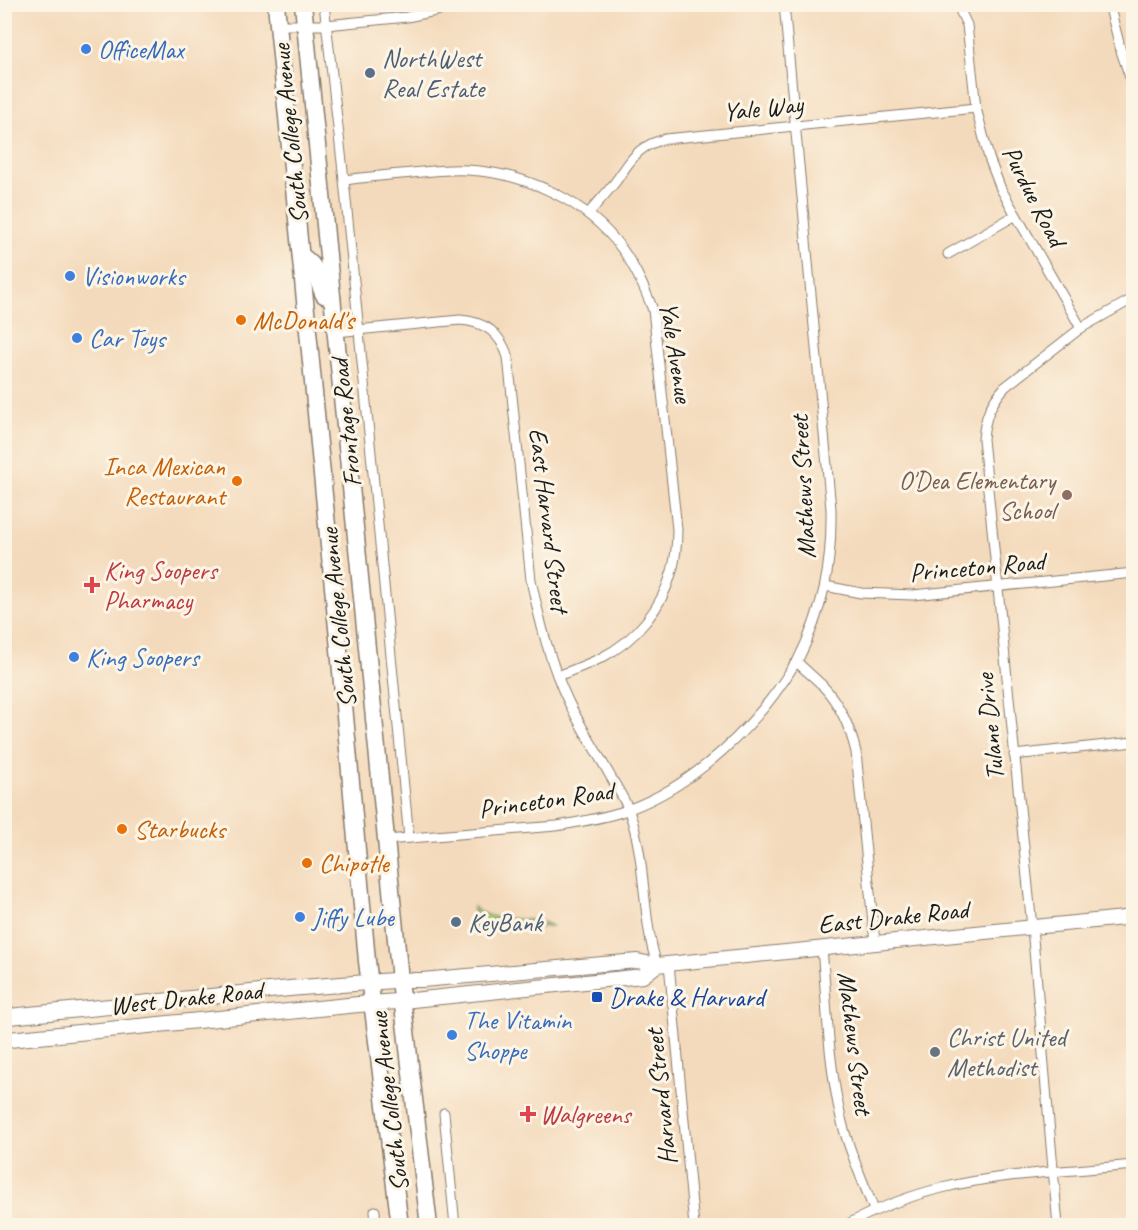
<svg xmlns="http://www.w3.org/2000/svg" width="1138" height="1230" font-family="Caveat,sans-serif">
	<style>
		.grass { fill: url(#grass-tufts); stroke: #65784c; stroke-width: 1.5 }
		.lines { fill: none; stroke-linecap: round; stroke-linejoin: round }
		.minor-casing { stroke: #887b6c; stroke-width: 11 }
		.secondary-casing { stroke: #887b6c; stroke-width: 16 }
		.primary-casing { stroke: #887b6c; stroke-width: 17 }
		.trunk-casing { stroke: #887b6c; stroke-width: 19 }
		.minor { stroke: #fff; stroke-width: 9 }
		.secondary { stroke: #fff; stroke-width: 14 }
		.primary { stroke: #fff; stroke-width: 15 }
		.trunk { stroke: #fff; stroke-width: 16 }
		.shop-dot { fill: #3f7fe0; stroke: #fcf5e5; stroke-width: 2 }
		.service-dot { fill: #5c6f8a; stroke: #fcf5e5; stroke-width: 2 }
		.food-dot { fill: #e8710a; stroke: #fcf5e5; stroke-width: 2 }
		.education-dot { fill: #8d6e63; stroke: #fcf5e5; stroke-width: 2 }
		.health-dot { fill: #e0444e; stroke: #fcf5e5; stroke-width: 2 }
		.transit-dot { fill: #1a4fb4; stroke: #fcf5e5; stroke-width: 2 }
		.worship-dot { fill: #6b7280; stroke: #fcf5e5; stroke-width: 2 }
		.labels { text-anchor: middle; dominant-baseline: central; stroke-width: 6; stroke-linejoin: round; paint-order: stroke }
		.shop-label { font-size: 26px; fill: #366cbe; stroke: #fcf5e5; text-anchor: start }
		.service-label { font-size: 26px; fill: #4e5e75; stroke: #fcf5e5; text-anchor: start }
		.street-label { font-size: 26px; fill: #1c1c1c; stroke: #fcf5e5 }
		.food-label { font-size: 26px; fill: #c56008; stroke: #fcf5e5; text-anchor: start }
		.education-label { font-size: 26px; fill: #785e54; stroke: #fcf5e5; text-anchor: end }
		.health-label { font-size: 26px; fill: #be3a42; stroke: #fcf5e5; text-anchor: start }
		.transit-label { font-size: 26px; fill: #164399; stroke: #fcf5e5; text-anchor: start }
		.worship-label { font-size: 26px; fill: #5b616d; stroke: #fcf5e5; text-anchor: start }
	</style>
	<defs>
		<pattern id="grass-tufts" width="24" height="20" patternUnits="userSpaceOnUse" patternTransform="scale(1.5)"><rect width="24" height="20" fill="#aed37d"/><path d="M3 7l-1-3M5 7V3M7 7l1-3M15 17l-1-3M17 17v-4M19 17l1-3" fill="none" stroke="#95b56b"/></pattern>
	</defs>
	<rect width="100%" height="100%" fill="#fcf5e5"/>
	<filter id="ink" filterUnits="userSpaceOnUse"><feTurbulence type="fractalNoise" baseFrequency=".0167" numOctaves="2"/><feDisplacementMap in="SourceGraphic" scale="12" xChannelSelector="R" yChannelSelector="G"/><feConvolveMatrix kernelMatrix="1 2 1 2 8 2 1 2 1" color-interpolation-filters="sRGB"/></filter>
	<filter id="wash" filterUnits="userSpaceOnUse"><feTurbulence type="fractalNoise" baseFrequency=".008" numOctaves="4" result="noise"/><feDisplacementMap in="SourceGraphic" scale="24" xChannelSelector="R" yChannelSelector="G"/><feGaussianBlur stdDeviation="1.35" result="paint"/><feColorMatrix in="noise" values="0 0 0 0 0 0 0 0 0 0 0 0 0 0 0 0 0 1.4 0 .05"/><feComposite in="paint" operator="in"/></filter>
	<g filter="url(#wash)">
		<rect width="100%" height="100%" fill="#f4dabc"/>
		<path class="grass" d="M473,907C499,928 522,912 551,926L476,932Z"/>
	</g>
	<g filter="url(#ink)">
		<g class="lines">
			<g class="minor-casing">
				<g id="minor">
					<path d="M324,4L344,180L409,838"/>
					<path d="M957,4L967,25L976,108L989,158L1001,189L1081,328"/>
					<path d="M1109,4L1121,51L1134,89"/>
					<path d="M278,25H326L407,17L459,6L460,4"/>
					<path d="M344,180C367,177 389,175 412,173C431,171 449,169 467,170C526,173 587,201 622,249C636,268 645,289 653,310L677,529C677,543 676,557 672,571C662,608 636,640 601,658C587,665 572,670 558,676"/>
					<path d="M588,214C597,203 607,193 616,181C632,159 637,146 665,139L976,108"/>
					<path d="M948,254L1016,215"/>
					<path d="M336,332L460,320C486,322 500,333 508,357L531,580C540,622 550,664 569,703C582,729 598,754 612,779C618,789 625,800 629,811C647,861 641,915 657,965"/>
					<path d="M825,586L861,593L913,595L1134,573"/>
					<path d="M797,662C805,670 814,677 822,685C840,704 850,727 856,752L875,943"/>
					<path d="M1014,755L1134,742"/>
					<path d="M386,840L556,826C580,822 605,818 627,810C694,786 758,725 794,665L797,662C823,610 832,568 831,509L784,4"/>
					<path d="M822,948C827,1005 828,1063 841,1118C848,1150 863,1180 874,1210"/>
					<path d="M669,964L694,1226"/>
					<path d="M444,1113L455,1226"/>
					<path d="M375,1211L376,1226"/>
					<path d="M844,1226C876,1209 908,1196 942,1188C1003,1173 1071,1171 1134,1165"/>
					<path d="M1058,1226L1032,927L983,439C985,417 990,404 1005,387L1081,328L1134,298"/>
				</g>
			</g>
			<g class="secondary-casing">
				<g id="secondary">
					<path d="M400,980H422L637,961L657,965L1134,917"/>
					<path d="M403,1001L643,976L657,965"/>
				</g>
			</g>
			<g class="primary-casing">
				<g id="primary">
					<path d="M4,1017L295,988L400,980"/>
					<path d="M4,1040L353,1005L403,1001"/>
				</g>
			</g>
			<g class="trunk-casing">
				<g id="trunk">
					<path d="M276,4L338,638L367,961L400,1226"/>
					<path d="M303,4L400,980L429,1226"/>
					<path d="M301,256C320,267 315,278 324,295L332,298"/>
				</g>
			</g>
			<use href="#minor" class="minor"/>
			<use href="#secondary" class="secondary"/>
			<use href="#primary" class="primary"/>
			<use href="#trunk" class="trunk"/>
		</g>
	</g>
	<g class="shop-dot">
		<circle cx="86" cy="49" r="6"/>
		<circle cx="70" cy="276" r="6"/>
		<circle cx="77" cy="338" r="6"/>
		<circle cx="74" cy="657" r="6"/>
		<circle cx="300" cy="917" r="6"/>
		<circle cx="452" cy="1035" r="6"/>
	</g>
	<g class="service-dot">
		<circle cx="370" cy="73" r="6"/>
		<circle cx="456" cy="922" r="6"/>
	</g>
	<g class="food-dot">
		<circle cx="241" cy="320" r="6"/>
		<circle cx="237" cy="481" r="6"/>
		<circle cx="122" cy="829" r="6"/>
		<circle cx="307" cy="863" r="6"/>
	</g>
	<circle class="education-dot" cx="1067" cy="495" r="6"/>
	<g class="health-dot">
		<path d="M89 576h6v6h6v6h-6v6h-6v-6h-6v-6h6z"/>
		<path d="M525 1105h6v6h6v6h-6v6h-6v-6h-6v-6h6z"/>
	</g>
	<rect class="transit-dot" x="591" y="991" width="12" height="12" rx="3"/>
	<circle class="worship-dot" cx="935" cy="1052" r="6"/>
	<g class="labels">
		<g class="shop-label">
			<text x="98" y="49">OfficeMax</text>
			<text x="82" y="276">Visionworks</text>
			<text x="89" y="338">Car Toys</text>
			<text x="86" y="657">King Soopers</text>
			<text x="312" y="917">Jiffy Lube</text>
			<text x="464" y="1020">The Vitamin<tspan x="464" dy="30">Shoppe</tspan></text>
		</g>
		<g class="service-label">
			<text x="382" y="58">NorthWest<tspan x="382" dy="30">Real Estate</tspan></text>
			<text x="468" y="922">KeyBank</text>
		</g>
		<g class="street-label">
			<text transform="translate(763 108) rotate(-6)">Yale Way</text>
			<text transform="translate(290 134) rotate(-96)">South College Avenue</text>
			<text transform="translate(1034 196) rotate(63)">Purdue Road</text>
			<text transform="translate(676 352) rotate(81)">Yale Avenue</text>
			<text transform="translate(346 423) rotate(-96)">Frontage Road</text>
			<text transform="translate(803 487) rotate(-93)">Mathews Street</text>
			<text transform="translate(549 520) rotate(83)">East Harvard Street</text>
			<text transform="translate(977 567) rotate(-5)">Princeton Road</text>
			<text transform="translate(338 618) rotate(-96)">South College Avenue</text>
			<text transform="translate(990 727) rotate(-96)">Tulane Drive</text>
			<text transform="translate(546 800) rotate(-8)">Princeton Road</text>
			<text transform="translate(893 917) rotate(-6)">East Drake Road</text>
			<text transform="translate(186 998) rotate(-6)">West Drake Road</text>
			<text transform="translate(855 1043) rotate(83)">Mathews Street</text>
			<text transform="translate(661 1097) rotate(-96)">Harvard Street</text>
			<text transform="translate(389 1102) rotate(-97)">South College Avenue</text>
		</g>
		<g class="food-label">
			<text x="253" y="320">McDonald's</text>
			<text x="225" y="466" text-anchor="end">Inca Mexican<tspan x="225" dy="30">Restaurant</tspan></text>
			<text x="134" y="829">Starbucks</text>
			<text x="319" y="863">Chipotle</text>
		</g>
		<g class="education-label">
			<text x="1055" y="480">O'Dea Elementary<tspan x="1055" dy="30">School</tspan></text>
		</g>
		<g class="health-label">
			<text x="104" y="570">King Soopers<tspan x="104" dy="30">Pharmacy</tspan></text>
			<text x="540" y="1114">Walgreens</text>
		</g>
		<g class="transit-label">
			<text x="609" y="997">Drake &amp; Harvard</text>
		</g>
		<g class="worship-label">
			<text x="947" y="1037">Christ United<tspan x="947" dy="30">Methodist</tspan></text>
		</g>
	</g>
	<rect width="1138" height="1230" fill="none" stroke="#fcf5e5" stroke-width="24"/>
</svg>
